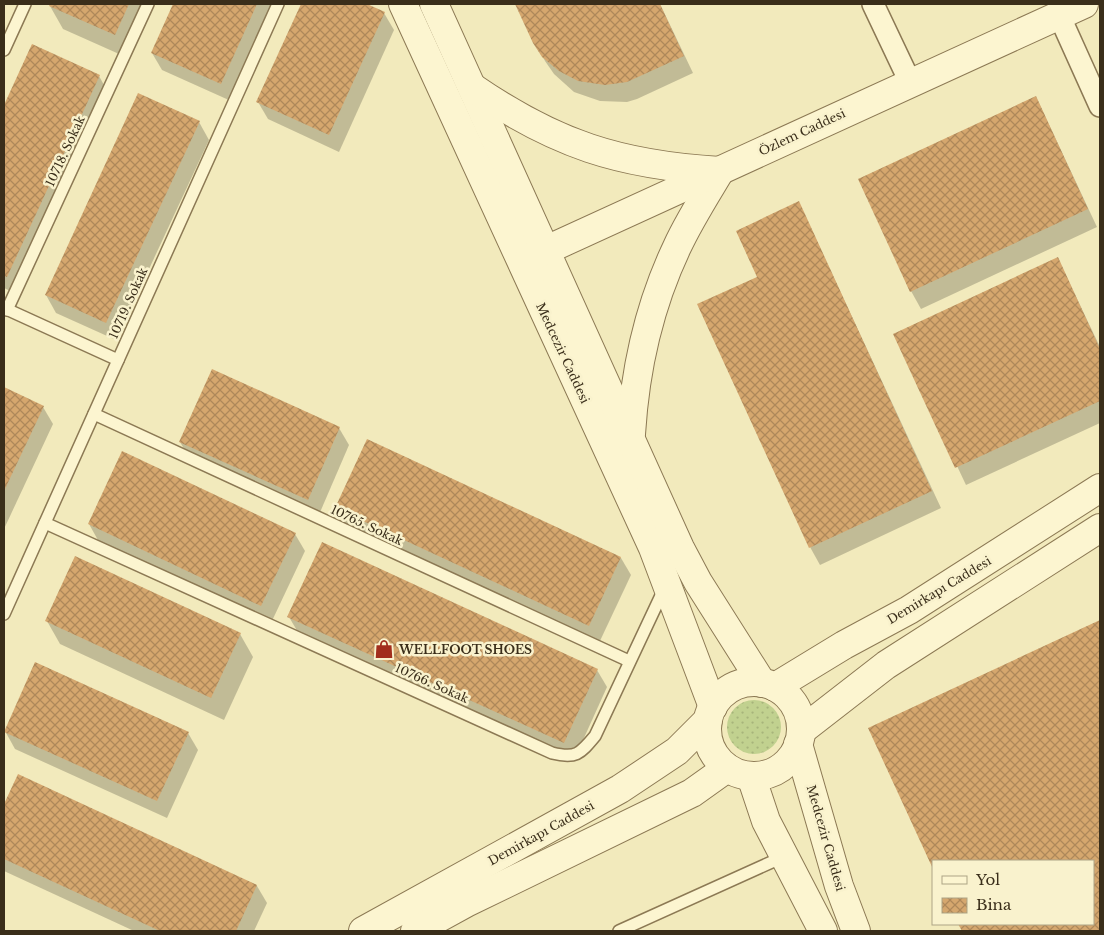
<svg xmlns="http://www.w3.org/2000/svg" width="1104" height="935" font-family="'Libre Baskerville',serif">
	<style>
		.grass { fill: url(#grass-dots) }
		.shadow { fill: #0003 }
		.building { fill: url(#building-cross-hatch) }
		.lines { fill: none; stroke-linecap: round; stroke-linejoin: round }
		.service-casing { stroke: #8c7954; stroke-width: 14 }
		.minor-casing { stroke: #8c7954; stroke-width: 24 }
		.tertiary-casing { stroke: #8c7954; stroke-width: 30 }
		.service { stroke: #fcf5d0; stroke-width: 11 }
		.minor { stroke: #fcf5d0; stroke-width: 21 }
		.tertiary { stroke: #fcf5d0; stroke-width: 28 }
		.labels { text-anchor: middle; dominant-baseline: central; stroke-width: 5; stroke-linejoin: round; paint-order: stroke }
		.street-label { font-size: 12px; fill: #3a2e1a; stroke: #f9f2cd }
		.poi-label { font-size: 12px; font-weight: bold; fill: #3a2e1a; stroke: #f9f2cd; text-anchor: start }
	</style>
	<defs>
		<pattern id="grass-dots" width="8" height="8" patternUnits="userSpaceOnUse" patternTransform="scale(1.25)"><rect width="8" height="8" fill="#c1d18f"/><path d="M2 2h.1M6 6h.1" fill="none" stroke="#a7b47b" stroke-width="1.8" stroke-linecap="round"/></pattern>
		<pattern id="building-cross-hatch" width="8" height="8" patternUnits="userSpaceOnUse" patternTransform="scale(1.25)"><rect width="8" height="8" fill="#d5a76e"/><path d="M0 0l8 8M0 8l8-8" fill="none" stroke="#ae885a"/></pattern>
	</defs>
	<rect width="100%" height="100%" fill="#f2eabc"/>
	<circle class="grass" cx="754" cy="727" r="27"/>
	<g class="shadow">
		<path d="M51,4H152L128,58L63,29L50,6Z"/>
		<path d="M174,4H275L231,101L162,70L152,53Z"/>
		<path d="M302,4H364L384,13L394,30L339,152L268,119L258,102Z"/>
		<path d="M517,4H660L693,73L637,99L627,102L600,101L574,92L554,74L545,61Z"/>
		<path d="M32,45L99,76L109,94L17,294L4,288V108Z"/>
		<path d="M1036,97L1097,227L921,309L911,291Z"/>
		<path d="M199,122L209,140L116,340L56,313L46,295Z"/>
		<path d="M799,203L941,508L820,565L810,547L758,277Z"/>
		<path d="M1058,259L1100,347V423L966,485L895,335Z"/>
		<path d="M4,388L43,407L53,424L4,529Z"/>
		<path d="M339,428L349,445L318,517L190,459L180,442Z"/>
		<path d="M336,508L621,558L631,575L599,643L346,526Z"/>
		<path d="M89,524L295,534L305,551L271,623L99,542Z"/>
		<path d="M289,617L597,670L607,687L574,760L299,634Z"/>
		<path d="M47,621L240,634L253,657L224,720L60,644Z"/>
		<path d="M1100,621V931H963L959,924H1093V861H933L869,729Z"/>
		<path d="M5,731L188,733L198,750L167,818L15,749Z"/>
		<path d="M18,776L257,886L267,903L254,931H134L4,871V807Z"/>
	</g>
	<g class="building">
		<path d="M50,4H129L115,35L49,6Z"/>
		<path d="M173,4H257L221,84L151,53Z"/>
		<path d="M301,4H367L385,12L329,135L256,102Z"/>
		<path d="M515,4H660L684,56L627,82L605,85L578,81L559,71L542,57L533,43Z"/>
		<path d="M32,44L100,75L7,277L4,276V105Z"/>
		<path d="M138,93L200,121L106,323L45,295Z"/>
		<path d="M1036,96L1088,209L910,292L858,179Z"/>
		<path d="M799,201L932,491L809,548L697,304L757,277L736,231Z"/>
		<path d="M1058,257L1100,349V401L955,468L893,334Z"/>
		<path d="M212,369L340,427L308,500L179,442Z"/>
		<path d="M4,387L44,406L4,491Z"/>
		<path d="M367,439L621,557L589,626L335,508Z"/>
		<path d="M122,451L296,533L261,606L88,524Z"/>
		<path d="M322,542L598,669L564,743L287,617Z"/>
		<path d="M75,556L241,633L211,698L45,621Z"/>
		<path d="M1100,620V931H962L958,924H1093V861H933V869L868,728Z"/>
		<path d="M35,662L189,732L157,801L4,732Z"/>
		<path d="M18,774L257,885L236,931H160L4,859V804Z"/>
	</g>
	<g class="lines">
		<g class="service-casing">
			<g id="service">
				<path d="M4,50L25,4"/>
				<path d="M4,308L118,360"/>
				<path d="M7,310L148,4"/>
				<path d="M94,414L629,661"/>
				<path d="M45,523L552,753C576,759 580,754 595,736L665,587"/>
				<path d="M4,614L278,4"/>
				<path d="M619,931L785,856"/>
			</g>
		</g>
		<g class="minor-casing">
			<g id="minor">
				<path d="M873,4L910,82"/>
				<path d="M1059,15L1100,106"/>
			</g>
		</g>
		<g class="tertiary-casing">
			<g id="tertiary">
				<path d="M403,4L653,548L713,707"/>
				<path d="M434,4L680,548L698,582L762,683"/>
				<path d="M472,87C555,144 619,165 720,171C705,196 689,221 677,247C649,306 635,369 631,434"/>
				<path d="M529,258L1084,4"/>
				<circle cx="754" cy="729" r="47"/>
				<path d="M775,687L844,645L909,610L1100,488"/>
				<path d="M801,731L886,665L1100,528"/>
				<path d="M798,744L839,886L856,931"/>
				<path d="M751,776L766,821L823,931"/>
				<path d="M363,931L620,789L677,751L708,720"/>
				<path d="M415,931L466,903L692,793L727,768"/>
			</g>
		</g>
		<use href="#service" class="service"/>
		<use href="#minor" class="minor"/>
		<use href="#tertiary" class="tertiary"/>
	</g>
	<defs>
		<g id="shop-bare" transform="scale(1.5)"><path d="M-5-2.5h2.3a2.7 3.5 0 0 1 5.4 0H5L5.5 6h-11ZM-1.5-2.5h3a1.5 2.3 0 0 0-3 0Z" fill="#a22e1d" stroke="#f9f2cd" stroke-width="2.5" paint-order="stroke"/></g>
	</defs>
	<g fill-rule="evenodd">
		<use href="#shop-bare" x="384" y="649"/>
	</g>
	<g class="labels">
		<g class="street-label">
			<text transform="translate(802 132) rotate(-25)">Özlem Caddesi</text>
			<text transform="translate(65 151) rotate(-65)">10718. Sokak</text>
			<text transform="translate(128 303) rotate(-66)">10719. Sokak</text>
			<text transform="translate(563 353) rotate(65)">Medcezir Caddesi</text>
			<text transform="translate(367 525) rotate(25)">10765. Sokak</text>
			<text transform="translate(939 590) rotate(-31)">Demirkapı Caddesi</text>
			<text transform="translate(432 683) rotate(24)">10766. Sokak</text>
			<text transform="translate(541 833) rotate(-29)">Demirkapı Caddesi</text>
			<text transform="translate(826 838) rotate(74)">Medcezir Caddesi</text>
		</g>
		<g class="poi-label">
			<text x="399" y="649">WELLFOOT SHOES</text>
		</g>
	</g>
	<rect width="1104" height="935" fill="none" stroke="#3a2e1a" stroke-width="10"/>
	<rect x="932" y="860" width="162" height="65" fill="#f9f2cd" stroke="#ada485"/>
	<rect x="942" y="876" width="25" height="8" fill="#fcf5d0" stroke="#ada485"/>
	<text x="976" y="885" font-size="15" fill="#3a2e1a">Yol</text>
	<rect x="942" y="898" width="25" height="15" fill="url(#building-cross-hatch)" stroke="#ada485"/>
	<text x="976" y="910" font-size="15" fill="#3a2e1a">Bina</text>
</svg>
